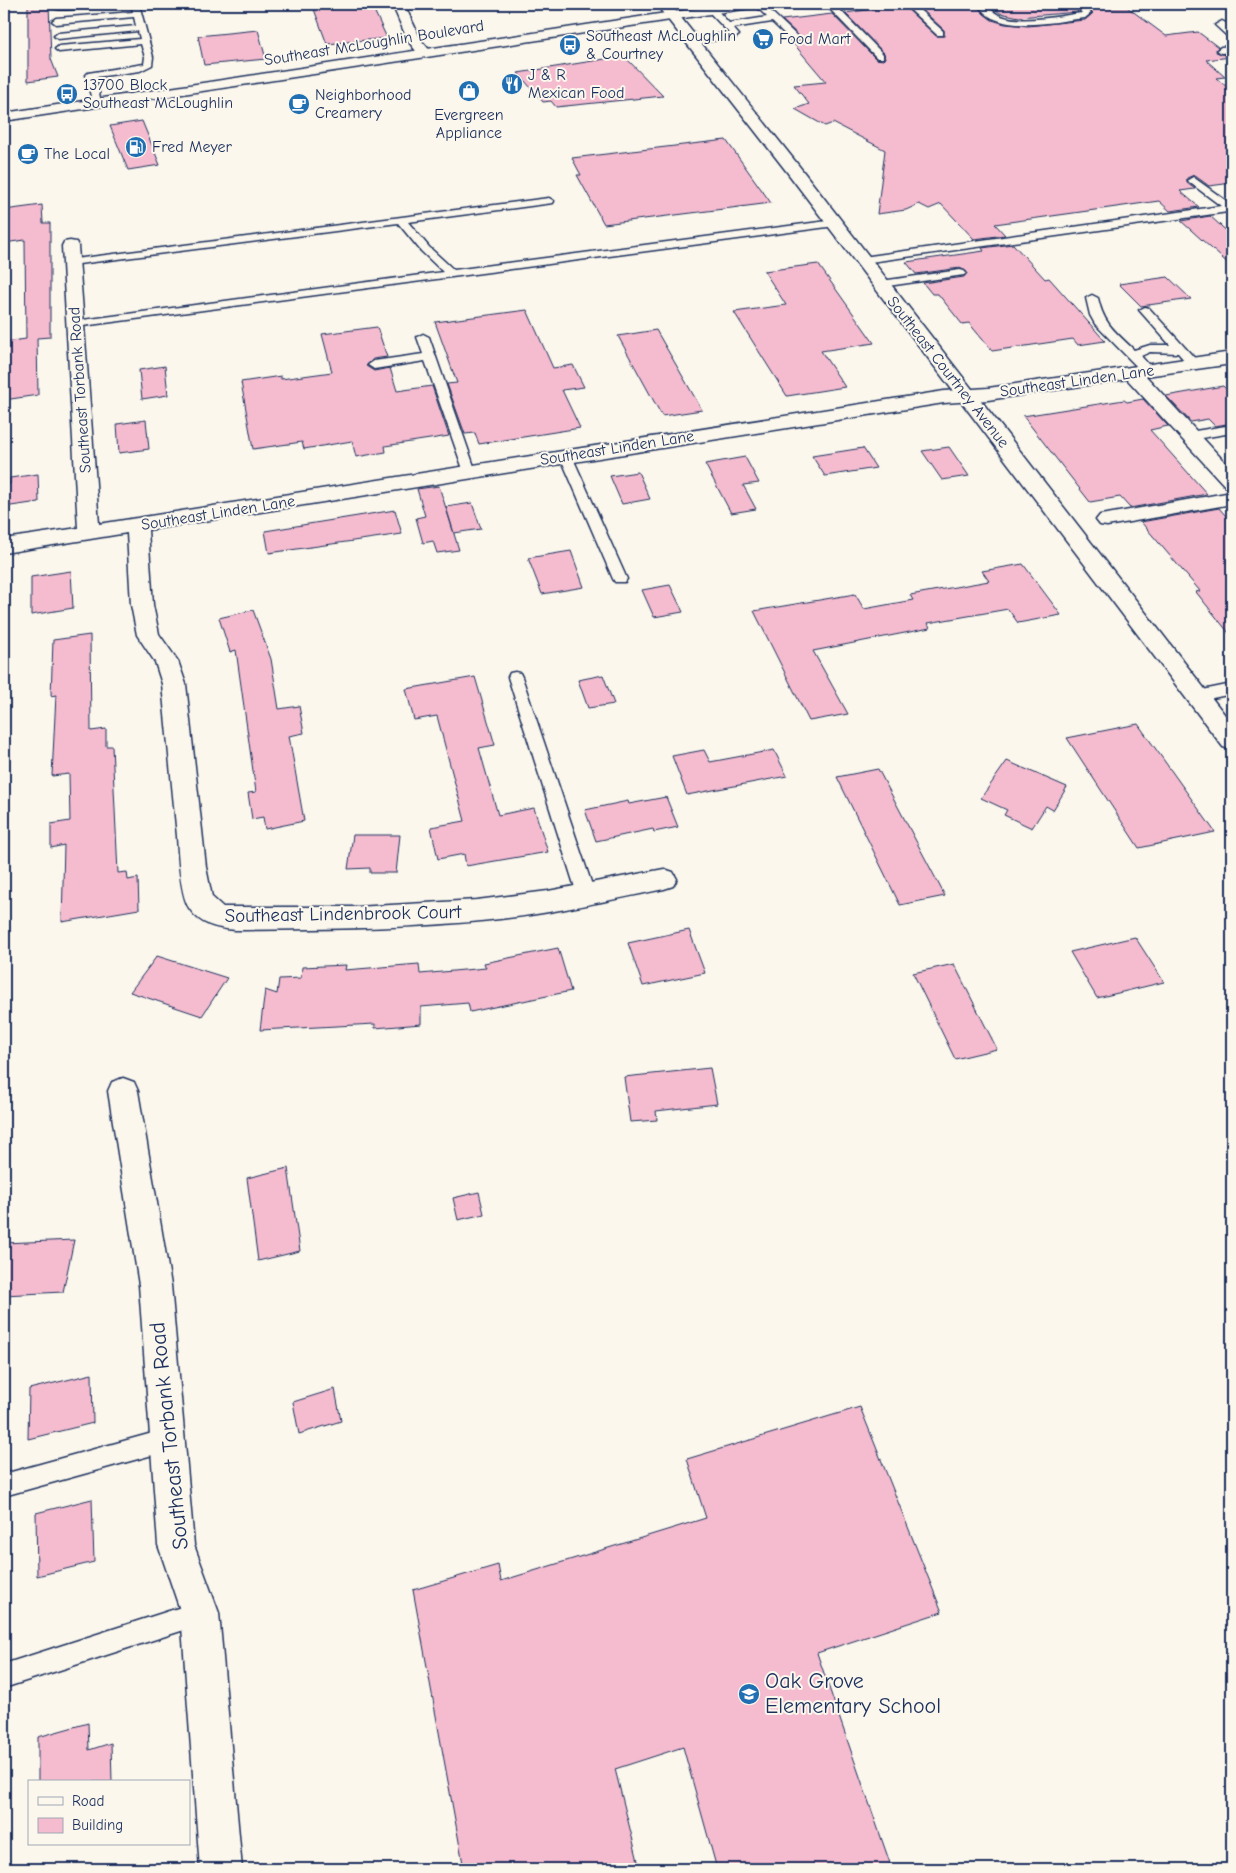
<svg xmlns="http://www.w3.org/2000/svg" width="1236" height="1873" font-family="'Comic Neue',sans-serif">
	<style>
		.building { fill: #f5bccf; stroke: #1b2f5e }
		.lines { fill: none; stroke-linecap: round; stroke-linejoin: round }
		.service-casing { stroke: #1b2f5e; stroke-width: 3 }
		.minor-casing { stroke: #1b2f5e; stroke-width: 3 }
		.tertiary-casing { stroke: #1b2f5e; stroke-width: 3 }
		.primary-casing { stroke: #1b2f5e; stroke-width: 3 }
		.service { fill: #fbf7ec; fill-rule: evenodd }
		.minor { fill: #fbf7ec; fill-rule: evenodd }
		.tertiary { fill: #fbf7ec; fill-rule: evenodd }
		.primary { fill: #fbf7ec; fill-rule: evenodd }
		.labels { text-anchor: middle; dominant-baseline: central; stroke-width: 4; stroke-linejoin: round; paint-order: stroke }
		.far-poi-label { font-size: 16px; fill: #1b2f5e; stroke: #fbf7ec; text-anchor: start }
		.far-street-label { font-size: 16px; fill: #1b2f5e; stroke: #fbf7ec }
		.street-label { font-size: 19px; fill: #1b2f5e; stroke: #fbf7ec }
		.near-street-label { font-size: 22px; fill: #1b2f5e; stroke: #fbf7ec }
		.near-poi-label { font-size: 22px; fill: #1b2f5e; stroke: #fbf7ec; text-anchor: start }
	</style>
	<rect width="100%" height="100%" fill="#fbf7ec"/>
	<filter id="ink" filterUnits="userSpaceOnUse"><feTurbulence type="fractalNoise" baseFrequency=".02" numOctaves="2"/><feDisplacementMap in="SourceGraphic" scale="10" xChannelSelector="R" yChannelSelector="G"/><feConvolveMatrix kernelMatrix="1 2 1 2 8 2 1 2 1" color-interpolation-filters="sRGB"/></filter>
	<g filter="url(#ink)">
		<g class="building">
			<path d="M28,4H49L51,59L58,77L28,81Z"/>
			<path d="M312,4H371L387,38L327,44Z"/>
			<path d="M916,4H975L984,14L992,20L1005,24L1028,26L1085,20L1093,13L1088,8L1127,7L1166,36L1198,32L1218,47L1216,52L1231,57L1206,60L1225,77L1216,78L1232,91V183L1209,186L1194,175L1187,178V183L1195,189L1180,191L1199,207L1170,211L1159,201L995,224L1005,235L974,239L941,204L929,209L919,204L906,210L877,214L885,150L833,123L825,126L795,109L809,104L794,85L826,82L793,43L799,42V36L782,20L832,14L876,59L883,60L885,58L884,53L845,13L903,5L936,36H944V30Z"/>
			<path d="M988,4H1072L1078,12L1019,17L1000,13Z"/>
			<path d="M258,30L266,59L204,65L198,36Z"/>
			<path d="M624,56L663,96L556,107L551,101L543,102L518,73Z"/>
			<path d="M142,121L160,165L128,170L110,126Z"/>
			<path d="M726,140L771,203L604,224L577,175H581L572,158Z"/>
			<path d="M42,205L43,223H50V337L37,338L38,395L4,400V342L26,339L25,240L4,243V210Z"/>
			<path d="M1210,216L1232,236V267L1181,221Z"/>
			<path d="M1013,244L1045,279L1049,278L1105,341L1078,345L1073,339L992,351L969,323L962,324L938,294H932L923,283L964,277L967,272L960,268L916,274L906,262L984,251L982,248Z"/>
			<path d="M818,264L874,343L821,351L845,387L787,396L734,312L786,305L764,271Z"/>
			<path d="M1168,277L1191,299L1141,306L1119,284Z"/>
			<path d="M527,310L553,368L573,365L584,387L562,390L580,428L479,444L475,433L465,434L447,384L457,383L435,322Z"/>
			<path d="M377,327L387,357L373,359L366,366L374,371L390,368L397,391L432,386L449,436L385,446L386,452L356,457L352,441L304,449L302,442L253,449L241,382L281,376V379L332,372L322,334Z"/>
			<path d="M656,330L702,410L662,416L618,336Z"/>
			<path d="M165,366L168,395L142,399L139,370Z"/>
			<path d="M1223,386L1232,395V423L1215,426L1208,419L1191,422L1166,396Z"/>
			<path d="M1143,399L1168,426L1150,430L1207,494L1130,508L1120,497L1090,502L1023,416L1124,400L1127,402Z"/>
			<path d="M146,420L149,449L119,453L117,424Z"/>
			<path d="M949,447L969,476L942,480L922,451Z"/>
			<path d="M863,448L876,468L825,476L812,456Z"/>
			<path d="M745,457L759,483L743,485L756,509L731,513L705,464Z"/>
			<path d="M638,472L650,499L622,504L610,476Z"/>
			<path d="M38,474L39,502L4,507V484H10V478Z"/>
			<path d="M439,486L459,550L437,553L433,541L423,543L416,518L425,516L417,489Z"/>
			<path d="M472,503L481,529L454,533L446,507Z"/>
			<path d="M1219,508L1232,523V637L1196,592L1200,591L1141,522Z"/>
			<path d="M395,510L402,534L269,553L265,531Z"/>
			<path d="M571,551L584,587L542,594L528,558Z"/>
			<path d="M1023,564L1061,615L1018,623L1008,609L928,623L930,628L813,651L848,714L809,721L754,611L855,594L864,609L913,600L910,595L989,581L982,571Z"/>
			<path d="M71,571L73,608L31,615V577Z"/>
			<path d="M670,585L683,612L654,617L642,590Z"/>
			<path d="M253,610L271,659L279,709L299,706L304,733L289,736L304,821L265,829L263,817L252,819L248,793L256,792L236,650L230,652L219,618Z"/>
			<path d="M90,635L91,731L106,729V746H112L118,873L127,872L128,880L138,878L139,909L62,922L64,845L51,848V824L70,821L69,774L52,776L56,695L51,696L53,640Z"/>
			<path d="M603,675L614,704L588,708L578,680Z"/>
			<path d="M475,677L495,745L479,748L498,815L534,808L548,852L466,866L464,854L438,859L431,827L465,821L437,716L414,720L406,689Z"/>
			<path d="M1138,724L1215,832L1139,848L1067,738Z"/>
			<path d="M704,750L710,762L774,750L787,776L687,795L672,756Z"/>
			<path d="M1007,761L1067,787L1053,810L1046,806L1032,828L1004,815L1007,810L981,798Z"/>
			<path d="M878,769L945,896L900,905L837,777Z"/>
			<path d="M666,797L678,827L654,832L653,829L596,841L585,810L628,801L629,804Z"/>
			<path d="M353,835H400L396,873H370V868L348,869Z"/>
			<path d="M689,930L705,973L643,986L628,943Z"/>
			<path d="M1135,937L1164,982L1097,998L1070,952Z"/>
			<path d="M558,948L571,991L470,1012L468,1003L421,1007V1024L375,1028V1024L260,1030L265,990L277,994L279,979L301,978L302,967L346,965L345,970L419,964L420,974L486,968L484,963Z"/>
			<path d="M157,956L227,978L202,1016L130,992Z"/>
			<path d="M954,964L997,1049L955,1059L913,973Z"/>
			<path d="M710,1068L717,1104L656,1111L657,1120L630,1122L624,1077Z"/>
			<path d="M288,1168L300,1251L258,1261L247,1178Z"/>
			<path d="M479,1192L484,1214L458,1220L453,1198Z"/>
			<path d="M74,1240L63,1292L4,1295V1243Z"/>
			<path d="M92,1374L93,1423L28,1439L29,1389Z"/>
			<path d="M335,1389L341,1421L299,1434L293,1402Z"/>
			<path d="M860,1407L942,1612L817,1653L892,1869H717L683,1747L615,1769L640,1869H464L413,1590L498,1565L501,1581L706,1518L687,1459Z"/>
			<path d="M92,1499L94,1562L37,1576L36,1513Z"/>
			<path d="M88,1723L89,1750L111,1743L112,1782H38V1737Z"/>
		</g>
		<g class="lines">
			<g class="service-casing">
				<g id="service">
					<path d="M63,4H89C82,9 59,12 52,7Z"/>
					<path d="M131,4H139L153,57L152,65L140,71L96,77L101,103L99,105H93L86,75L88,73L144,64L145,57L141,44L59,52L55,49L59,46L140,39L138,31L58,39L54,36L58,33L136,26L134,17L56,24L52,21L56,18L133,12Z"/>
					<path d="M754,4H763L798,37V41H792L772,22L733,28L739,35L735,38L694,43L690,40L694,37L729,33L709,12V8H715L729,23L767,17Z"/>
					<path d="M825,4H874L870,7L840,10L883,54V58H877Z"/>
					<path d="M904,4H913L943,31V35H937Z"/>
					<path d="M977,4H986C990,8 995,14 1001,16C1021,24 1061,16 1082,13L1074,4H1082L1091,13L1085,18C1059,21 1020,30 995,19C988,17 981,9 977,4Z"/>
					<path d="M1232,46V52L1221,53L1217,50L1221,47Z"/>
					<path d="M1193,177L1232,205V213L1228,212L863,263L858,260L863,257L1221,206L1189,182L1188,180Z"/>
					<path d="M549,198L554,201L553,203L408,222L429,247L454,270L835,220L840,223L835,226L75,327L69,324L75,321L443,272L421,251L398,223L71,265L67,264L66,262L67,260Z"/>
					<path d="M960,270L964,271L966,273L964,275L881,287L875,284L881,281Z"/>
					<path d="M1092,295L1098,298C1104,325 1115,331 1134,350L1150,345H1170L1139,310L1145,307L1149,308L1200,364L1198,367H1190L1178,353L1150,352L1141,356L1154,371L1152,374H1144L1095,324L1090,315L1086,298Z"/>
					<path d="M423,334L429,337L476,472L475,475L470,476L464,472L425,361L374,369L368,365L374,361L423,354L417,337Z"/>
					<path d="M1232,425V433L1189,440L1183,436L1189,432Z"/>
					<path d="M566,452L572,456L627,579L625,582H615L613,579L560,456Z"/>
					<path d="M515,672L520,673L522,677L595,894L592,899L586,901L580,899L577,894L508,677L510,673Z"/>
					<path d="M1232,684V694L1198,701L1193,700L1190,696L1193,692Z"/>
					<path d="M167,1429L175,1432L178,1440L175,1448L167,1451L4,1496V1474Z"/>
					<path d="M200,1601L209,1604L212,1613L209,1622L4,1688V1664Z"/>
				</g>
			</g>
			<g class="minor-casing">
				<g id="minor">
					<path d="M392,4H404L421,40L432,53L430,56H420L408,41Z"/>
					<path d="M1222,21L1232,26V37L1227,36L1215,25Z"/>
					<path d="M70,241L76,242L78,246L99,524L944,391L988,388L1232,352V364L1146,376L1232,470V488L1225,486L1127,379L988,400L944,403L148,530L153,605L159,634L178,661L186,684L206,867L212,897L223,907H356L477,900L548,891L664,869L673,872L677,879L673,886L664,889C610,900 555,913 500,919C412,929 323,929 235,930C216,928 200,925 189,908C180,895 178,853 177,836C172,786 167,735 162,684L155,662L137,635L131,605L127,533L4,553V539L78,528L62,246L64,242Z"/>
					<path d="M1232,492V504L1107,526L1100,525L1096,520L1100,515L1107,514Z"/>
					<path d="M123,1078L134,1082L138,1091L171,1285L194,1545L219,1613L242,1869H200L181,1613L158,1545L139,1285L108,1091L112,1082Z"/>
				</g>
			</g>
			<g class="tertiary-casing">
				<path id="tertiary" d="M656,4H670L799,166L1232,724V750L1223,747L787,172Z"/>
			</g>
			<g class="primary-casing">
				<path id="primary" d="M725,4H757L750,8L4,121V113Z"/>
			</g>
			<use href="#service" class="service"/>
			<use href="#minor" class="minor"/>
			<use href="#tertiary" class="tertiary"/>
			<use href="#primary" class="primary"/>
		</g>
	</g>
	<defs>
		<g id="supermarket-disc" transform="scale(1.125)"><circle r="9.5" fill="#1f6fb2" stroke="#fbf7ec"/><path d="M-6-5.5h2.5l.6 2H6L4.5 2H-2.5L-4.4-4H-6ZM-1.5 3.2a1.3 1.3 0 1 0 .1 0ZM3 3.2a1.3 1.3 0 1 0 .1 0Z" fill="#fff"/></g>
		<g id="bus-disc" transform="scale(1.125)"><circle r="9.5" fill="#1f6fb2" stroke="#fbf7ec"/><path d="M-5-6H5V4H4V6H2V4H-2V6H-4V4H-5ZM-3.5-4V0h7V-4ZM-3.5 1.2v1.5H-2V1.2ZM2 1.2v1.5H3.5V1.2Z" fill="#fff"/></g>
		<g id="restaurant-disc" transform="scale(1.125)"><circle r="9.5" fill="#1f6fb2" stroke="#fbf7ec"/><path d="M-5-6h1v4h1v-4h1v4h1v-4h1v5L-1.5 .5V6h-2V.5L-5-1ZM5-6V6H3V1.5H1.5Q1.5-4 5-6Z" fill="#fff"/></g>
		<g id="shop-disc" transform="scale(1.125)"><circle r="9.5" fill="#1f6fb2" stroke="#fbf7ec"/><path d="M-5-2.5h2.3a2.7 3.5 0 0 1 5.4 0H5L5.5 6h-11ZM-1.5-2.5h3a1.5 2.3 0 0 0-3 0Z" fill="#fff"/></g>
		<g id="cafe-disc" transform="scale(1.125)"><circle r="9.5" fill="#1f6fb2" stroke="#fbf7ec"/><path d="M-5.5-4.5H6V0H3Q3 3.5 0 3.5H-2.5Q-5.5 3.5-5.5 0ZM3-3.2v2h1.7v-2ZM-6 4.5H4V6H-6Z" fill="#fff"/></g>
		<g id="fuel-disc" transform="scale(1.125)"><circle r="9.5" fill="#1f6fb2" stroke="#fbf7ec"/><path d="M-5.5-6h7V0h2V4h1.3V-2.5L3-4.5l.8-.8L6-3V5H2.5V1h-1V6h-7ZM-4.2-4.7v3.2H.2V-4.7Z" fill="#fff"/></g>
		<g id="school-disc" transform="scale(1.125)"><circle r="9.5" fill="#1f6fb2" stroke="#fbf7ec"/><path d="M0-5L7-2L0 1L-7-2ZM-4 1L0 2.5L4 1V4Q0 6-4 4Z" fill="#fff"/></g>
	</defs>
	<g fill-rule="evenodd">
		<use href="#supermarket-disc" x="763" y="39"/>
		<use href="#bus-disc" x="570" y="45"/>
		<use href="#restaurant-disc" x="512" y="84"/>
		<use href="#shop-disc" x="469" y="91"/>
		<use href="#bus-disc" x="67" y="94"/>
		<use href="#cafe-disc" x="299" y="104"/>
		<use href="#fuel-disc" x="136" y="147"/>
		<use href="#cafe-disc" x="28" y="154"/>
		<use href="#school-disc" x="749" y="1694"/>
	</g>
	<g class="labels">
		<g class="far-poi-label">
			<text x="586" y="36">Southeast McLoughlin<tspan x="586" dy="18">&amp; Courtney</tspan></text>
			<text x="779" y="39">Food Mart</text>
			<text x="528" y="75">J &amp; R<tspan x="528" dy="18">Mexican Food</tspan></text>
			<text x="83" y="85">13700 Block<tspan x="83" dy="18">Southeast McLoughlin</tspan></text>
			<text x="315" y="95">Neighborhood<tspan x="315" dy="18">Creamery</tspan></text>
			<text x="469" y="115" text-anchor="middle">Evergreen<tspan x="469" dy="18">Appliance</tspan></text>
			<text x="152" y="147">Fred Meyer</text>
			<text x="44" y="154">The Local</text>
		</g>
		<g class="far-street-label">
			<text transform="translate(374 43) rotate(-9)">Southeast McLoughlin Boulevard</text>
			<text transform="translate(948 372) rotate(52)">Southeast Courtney Avenue</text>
			<text transform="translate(1077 381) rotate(-8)">Southeast Linden Lane</text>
			<text transform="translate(80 390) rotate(-94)">Southeast Torbank Road</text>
			<text transform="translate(617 448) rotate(-9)">Southeast Linden Lane</text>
			<text transform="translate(218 513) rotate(-9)">Southeast Linden Lane</text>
		</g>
		<g class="street-label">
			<text transform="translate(343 914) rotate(-1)">Southeast Lindenbrook Court</text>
		</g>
		<g class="near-street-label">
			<text transform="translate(169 1436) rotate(-96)">Southeast Torbank Road</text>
		</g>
		<g class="near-poi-label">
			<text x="765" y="1681">Oak Grove<tspan x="765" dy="25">Elementary School</tspan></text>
		</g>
	</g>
	<rect width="1236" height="1873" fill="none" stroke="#fbf7ec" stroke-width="20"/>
	<rect x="10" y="10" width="1216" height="1853" fill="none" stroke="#1b2f5e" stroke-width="2" filter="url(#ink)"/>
	<rect x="28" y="1780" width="162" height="65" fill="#fbf7ec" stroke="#a1a7b3"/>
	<rect x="38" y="1797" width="25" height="8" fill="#fbf7ec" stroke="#a1a7b3"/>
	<text x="72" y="1806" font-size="15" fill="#1b2f5e">Road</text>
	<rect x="38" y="1818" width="25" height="15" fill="#f5bccf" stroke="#a1a7b3"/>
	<text x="72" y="1830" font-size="15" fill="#1b2f5e">Building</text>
</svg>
